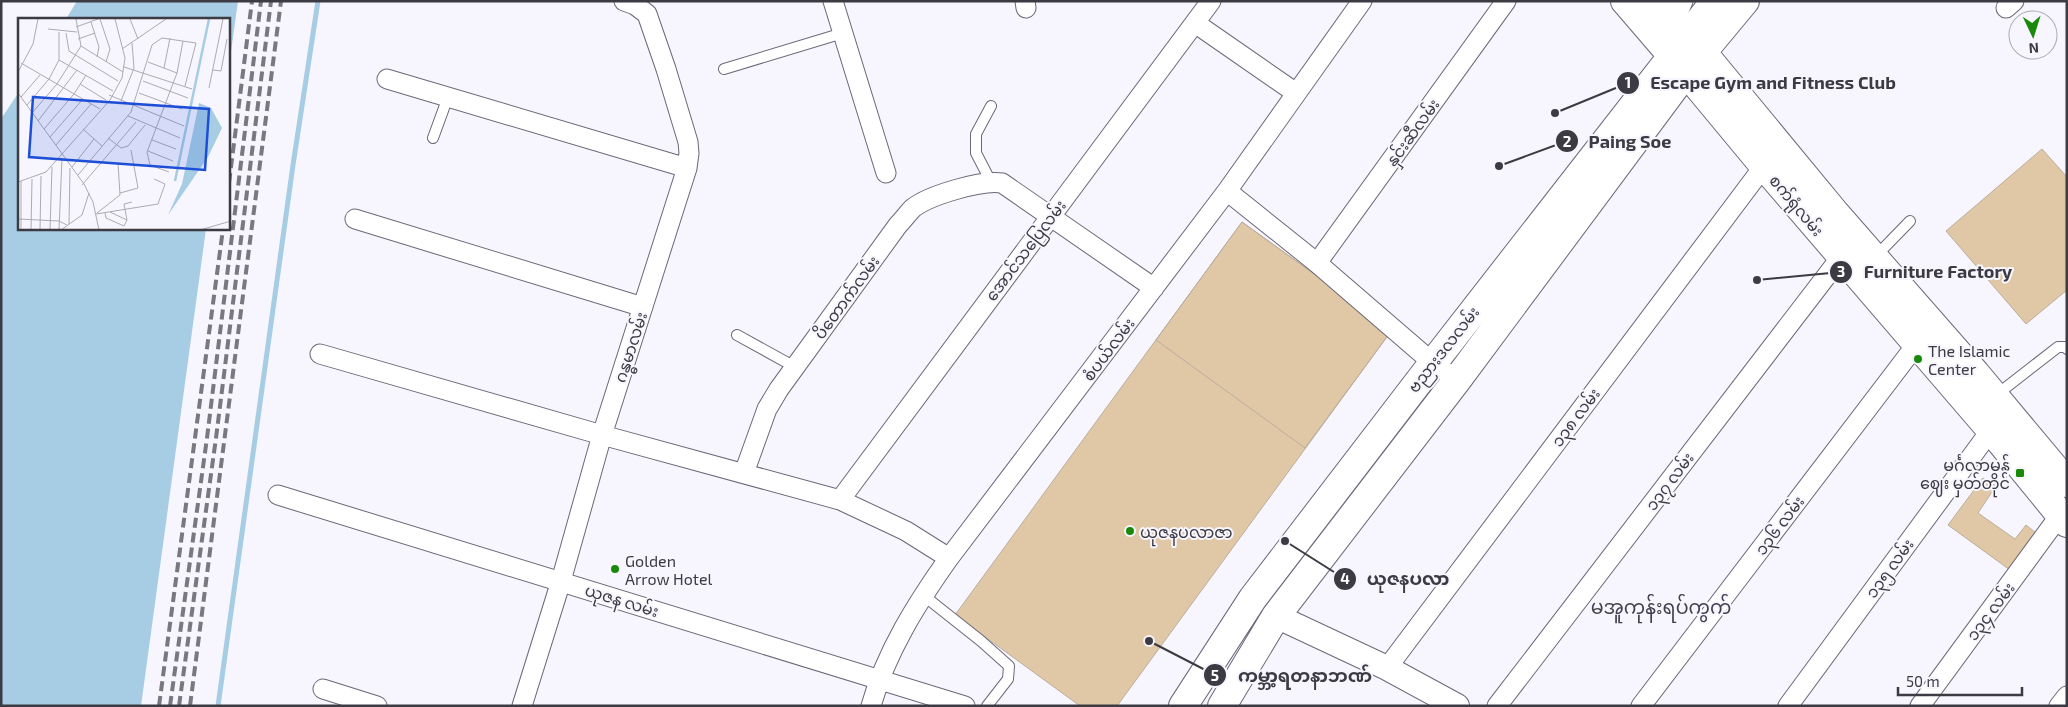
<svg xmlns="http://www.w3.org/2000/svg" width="2068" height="707" font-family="'Exo 2','Noto Sans Myanmar',sans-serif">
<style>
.water{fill:#a6cde4}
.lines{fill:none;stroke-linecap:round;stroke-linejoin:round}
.stream{stroke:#a6cde4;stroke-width:5}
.building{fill:#e0c7a6;stroke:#bbae9e}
.service-casing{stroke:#6b6879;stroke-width:12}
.minor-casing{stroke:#6b6879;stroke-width:21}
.tertiary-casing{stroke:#6b6879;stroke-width:26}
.secondary-casing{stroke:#6b6879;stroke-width:30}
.primary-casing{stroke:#6b6879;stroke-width:30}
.service{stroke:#fff;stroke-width:10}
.minor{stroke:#fff;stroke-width:19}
.tertiary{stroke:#fff;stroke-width:24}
.secondary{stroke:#fff;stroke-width:28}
.primary{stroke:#fff;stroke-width:28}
.rail{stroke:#79777f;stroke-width:4;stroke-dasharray:10 5;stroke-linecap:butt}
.poi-dot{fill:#188909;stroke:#f7f5fd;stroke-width:2}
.labels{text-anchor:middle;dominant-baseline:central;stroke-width:4;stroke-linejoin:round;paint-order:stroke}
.street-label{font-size:16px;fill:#3c3a42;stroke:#f7f5fd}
.poi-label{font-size:16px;fill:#3c3a42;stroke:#f7f5fd;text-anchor:start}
.quarter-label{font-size:19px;fill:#423f4f;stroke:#f7f5fd}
.inset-river{fill:none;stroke:#a6cde4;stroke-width:2.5}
.inset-road{fill:none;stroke:#acaab2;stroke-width:1}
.view{fill:#1d4ed8;fill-opacity:0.15;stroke:#1d4ed8;stroke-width:2.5}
.inset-edge{fill:none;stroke:#3c3a42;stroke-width:2.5}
.leader{fill:none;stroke:#3c3a42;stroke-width:2}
.callout-dot{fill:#3c3a42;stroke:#f7f5fd;stroke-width:2}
.mark-label{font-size:15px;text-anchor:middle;font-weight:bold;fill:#fff}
.callout-label{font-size:18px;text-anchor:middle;font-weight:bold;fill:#3c3a42;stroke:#f7f5fd;stroke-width:4;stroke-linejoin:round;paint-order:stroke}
</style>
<rect width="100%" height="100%" fill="#f7f5fd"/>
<path class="water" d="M77,1H238L229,66V19H66Z
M19,92V229H206L141,706H1V119Z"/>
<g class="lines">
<path class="stream" d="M218,706L293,165L318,1"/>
</g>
<path class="building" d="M2042,149L2067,177V290L2026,324L1946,231Z
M1242,222L1392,330L1117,706H1080L955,615Z
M1242,222L1392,330L1305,448L1156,340Z
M1983,478L1996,486L1978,513L2015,539L2026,525L2036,533L2010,570L1948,525Z"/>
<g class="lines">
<defs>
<path id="service" d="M724,69L843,33
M433,138L448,97
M991,182L976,153V134L991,106
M1875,257L1910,221
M737,335L795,367
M1995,396L2058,347H2065L2067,349
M923,595L981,641L1009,666L1008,679L987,706"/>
<path id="minor" d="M833,1L886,173
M1025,1L1026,8
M2006,8L2014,1
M1675,20L1683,1
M1195,23L1296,93
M387,79L687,168
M1227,191L1317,263L1433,363L1457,380
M355,219L643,307
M1317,263L1506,1
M320,354L602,435L840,500L906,531L949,558
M744,473L767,409L779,389L898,225C903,220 908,213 913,208C930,195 981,180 1002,183L1154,288
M278,495L965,706
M840,500L1211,1
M1387,668L1764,166
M323,689L377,706
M522,706L561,581L602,435L687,168L689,153L688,142L666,69L647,14L635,5L624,1
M871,706C886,652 917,603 949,558L1227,191L1362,1
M1497,706L1841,257
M1641,706L1916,345
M1788,706L1991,430
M1920,706L2060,515
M2059,706L2067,696"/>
<path id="tertiary" d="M1276,616L1387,668L1457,706"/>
<path id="secondary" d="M1625,1L1686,72
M1658,1L1703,53"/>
<path id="primary" d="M1703,53L1835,213L1976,374L2067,483
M1686,72L1764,166L1991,430L2067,523
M1183,706L1253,598L1433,363L1715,1
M1222,706L1276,616L1457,380L1686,72L1745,1"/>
</defs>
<use href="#service" class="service-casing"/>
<use href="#minor" class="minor-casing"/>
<use href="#tertiary" class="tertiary-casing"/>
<use href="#secondary" class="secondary-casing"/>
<use href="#primary" class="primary-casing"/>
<use href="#service" class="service"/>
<use href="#minor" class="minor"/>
<use href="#tertiary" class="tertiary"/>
<use href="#secondary" class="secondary"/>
<use href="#primary" class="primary"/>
<path class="rail" d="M229,183L252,1
M159,706L223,229
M170,706L207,438L261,1
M179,706L216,438L271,1
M190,706L281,1"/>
</g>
<g class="poi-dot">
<circle cx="1918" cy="359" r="5"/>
<rect x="2015" y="468" width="10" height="10" rx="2.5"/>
<circle cx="1130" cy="531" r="5"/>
<circle cx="615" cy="569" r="5"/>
</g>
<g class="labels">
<g class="street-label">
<text transform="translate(1412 132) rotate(-54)">နှင်းဆီလမ်း</text>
<text transform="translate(1797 205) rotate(50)">စက်ရုံလမ်း</text>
<text transform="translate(1025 250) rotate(-53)">အောင်သပြေလမ်း</text>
<text transform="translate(846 297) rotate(-54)">ပိတောက်လမ်း</text>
<text transform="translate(630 347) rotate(-72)">ဂန္ဓမာလမ်း</text>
<text transform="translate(1108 349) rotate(-53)">စံပယ်လမ်း</text>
<text transform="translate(1443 349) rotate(-52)">ဗညားဒလလမ်း</text>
<text transform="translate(1575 417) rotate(-53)">၁၃၈ လမ်း</text>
<text transform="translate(1669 481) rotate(-53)">၁၃၇ လမ်း</text>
<text transform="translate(1779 525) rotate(-53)">၁၃၆ လမ်း</text>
<text transform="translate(1889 568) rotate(-54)">၁၃၅ လမ်း</text>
<text transform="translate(622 600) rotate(17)">ယုဇန လမ်း</text>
<text transform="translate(1990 611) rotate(-53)">၁၃၄ လမ်း</text>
</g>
<g class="poi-label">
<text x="1928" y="350">The Islamic<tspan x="1928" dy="18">Center</tspan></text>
<text x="2010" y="464" text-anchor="end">မင်္ဂလာမွန်<tspan x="2010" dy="18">ဈေး မှတ်တိုင်</tspan></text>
<text x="1140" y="531">ယုဇနပလာဇာ</text>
<text x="625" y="560">Golden<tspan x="625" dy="18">Arrow Hotel</tspan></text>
</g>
<g class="quarter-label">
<text x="1661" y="606">မအူကုန်းရပ်ကွက်</text>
</g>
</g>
<g transform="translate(18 18)">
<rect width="212" height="212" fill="#f7f5fd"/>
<path d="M181,85L193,90L204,110L190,139L150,197L164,166Z" fill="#a6cde4"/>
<path class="inset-river" d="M157,163L191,1"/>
<path class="inset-road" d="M58,1L63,28L105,54M82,1L92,31L88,44M112,1L120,21M73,4L81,29L79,39M58,9L80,1M30,11L59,14M48,15L51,33L100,63M60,21L77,15M104,31L148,1M41,42L95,73M130,44L159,55M3,45L82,91M106,49L174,71M146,50L152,20M195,52L203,53L209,21M0,54L15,26L20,1M125,63L170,80M62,66L88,82M191,70L205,1M0,75L66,166L75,184L81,212M121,75L164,91M91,77L166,108M3,79L22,57M103,83L116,50L114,25M9,87L31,61L41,42V14M14,95L39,66L63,28M110,98L162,120M20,103L59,52M26,111L56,76L68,57M65,111L84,128M32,119L65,81M90,120L103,130L110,128L127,107M134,122L158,131M38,127L73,86M130,133L155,143M54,149L76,121M151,154L132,147L129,134L159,55L165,23M60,157L113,94L134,27L144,20L178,25L167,68M0,164L28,154L92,82L104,60L107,40L97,1M64,167L118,104M102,175L120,170L113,132M92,194L109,202M79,195L102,177L100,145M87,195L88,200L106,208L109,202L106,186L114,184M78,196L140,186L147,166L136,161M0,201L41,203L49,207M51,206L52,150M3,212V163M13,212L14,161M22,212L23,158M32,212L34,149M41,212L44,140M43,212L64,197L71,175M182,212L213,203"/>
<path class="view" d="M15,79L191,91L187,152L11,139Z"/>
<rect width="212" height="212" class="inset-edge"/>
</g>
<path class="leader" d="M1555 113L1628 83M1499 166L1567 141M1757 280L1841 272M1285 541L1345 579M1149 641L1215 675"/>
<g class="callout-dot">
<circle cx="1555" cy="113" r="5"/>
<circle cx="1499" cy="166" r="5"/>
<circle cx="1757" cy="280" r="5"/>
<circle cx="1285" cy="541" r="5"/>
<circle cx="1149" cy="641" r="5"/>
<circle cx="1628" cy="83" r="12"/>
<circle cx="1567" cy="141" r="12"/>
<circle cx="1841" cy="272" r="12"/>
<circle cx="1345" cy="579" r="12"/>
<circle cx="1215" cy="675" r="12"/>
</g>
<g class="mark-label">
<text x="1628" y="88">1</text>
<text x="1567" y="147">2</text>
<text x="1841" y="277">3</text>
<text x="1345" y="584">4</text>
<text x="1215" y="681">5</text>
</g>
<g class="callout-label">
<text x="1773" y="89">Escape Gym and Fitness Club</text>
<text x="1630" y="148">Paing Soe</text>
<text x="1938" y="278">Furniture Factory</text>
<text x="1408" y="585">ယုဇနပလာ</text>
<text x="1305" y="682">ကမ္ဘာ့ရတနာဘဏ်</text>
</g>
<rect width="2068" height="707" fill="none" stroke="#3c3a42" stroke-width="5"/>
<g transform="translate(2033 35) rotate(176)"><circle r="24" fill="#f7f5fd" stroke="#acaab2"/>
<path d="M0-4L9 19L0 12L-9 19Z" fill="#188909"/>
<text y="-8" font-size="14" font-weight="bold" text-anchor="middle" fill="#3c3a42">N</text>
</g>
<path d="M1898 687v8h124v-8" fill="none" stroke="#3c3a42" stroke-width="2.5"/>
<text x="1906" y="687" font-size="15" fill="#3c3a42" stroke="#f7f5fd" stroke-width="4" paint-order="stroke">50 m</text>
</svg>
